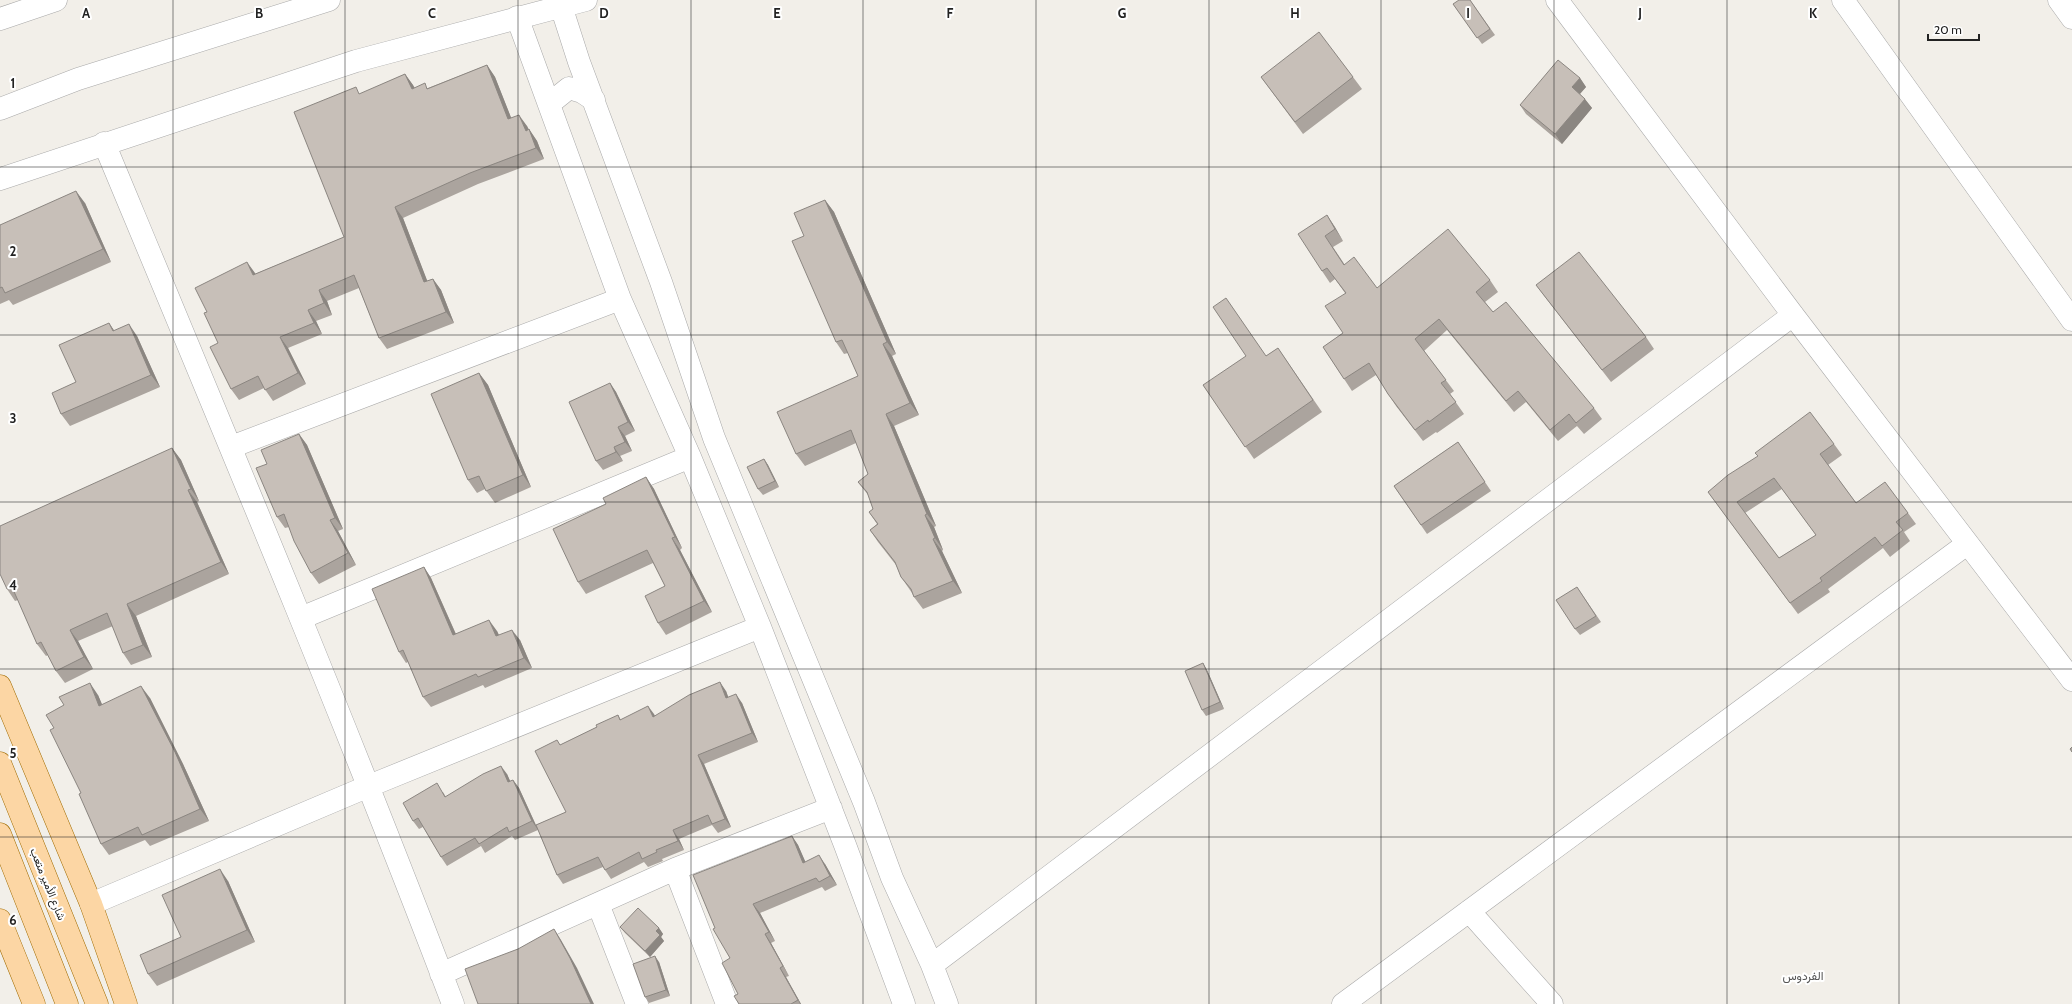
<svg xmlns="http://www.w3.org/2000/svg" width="2072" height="1004" font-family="Cabin,Vazirmatn,sans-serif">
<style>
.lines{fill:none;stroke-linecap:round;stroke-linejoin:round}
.minor-casing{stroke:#a9a9a9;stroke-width:23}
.major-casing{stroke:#a06b00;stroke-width:23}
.minor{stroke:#fff;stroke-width:22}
.major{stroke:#fcd6a4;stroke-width:22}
.wall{fill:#aba49e;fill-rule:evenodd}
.shaded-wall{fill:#8b8681}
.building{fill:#c7bfb8;stroke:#8b8681;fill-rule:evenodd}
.grid{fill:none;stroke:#222;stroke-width:1;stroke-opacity:0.55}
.labels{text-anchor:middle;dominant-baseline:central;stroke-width:4;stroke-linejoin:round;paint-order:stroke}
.street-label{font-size:11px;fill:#222;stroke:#fff}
.neighbourhood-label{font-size:12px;fill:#555;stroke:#fff}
.grid-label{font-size:13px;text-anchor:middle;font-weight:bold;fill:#222;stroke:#fff;stroke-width:4;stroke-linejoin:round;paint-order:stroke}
</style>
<rect width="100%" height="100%" fill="#f2efe9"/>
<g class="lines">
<defs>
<path id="minor" d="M1557,0L1793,315L2072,680
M1843,0L2072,320
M2059,0L2072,18
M561,6L579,62L661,282L714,438L864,802L892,878L932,965L947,1004
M517,17L620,299L690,457L760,627L845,845L904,1004
M0,19L56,0
M549,104L569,88L582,92L594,100
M0,109L78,79L329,0
M104,143C223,429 343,715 453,1004
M0,179L356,61L586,0
M231,447L620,299
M301,618L690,457
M675,869L727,1004
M91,904L369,786L760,627
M598,904L637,1004
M1469,911L1552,1004
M932,965L1793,315
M441,974L675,869L831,808
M1343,1004L1967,544"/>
<path id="major" d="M0,686L91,904L126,1004
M0,763L97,1004
M0,834L67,1004
M0,920L34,1004"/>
</defs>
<use href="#minor" class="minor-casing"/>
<use href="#major" class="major-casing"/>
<use href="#minor" class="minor"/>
<use href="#major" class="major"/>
</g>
<path class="wall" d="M1470,0L1495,35L1482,44L1453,4Z
M487,65L495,77L511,118L527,126L529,130V129L537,141L544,159L478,184L403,218L427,281L433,279L441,290L454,323L387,349L379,338L359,288L327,301L332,315L316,321L322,334L288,348L306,384L273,401L264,388L239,400L231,389L218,343L207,312L255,274L344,237L361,94L405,74L415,88H428Z
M1261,77H1353L1362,89L1303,134Z
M1580,78L1586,87L1580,94L1592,108L1562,144L1526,114L1520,105Z
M825,200L834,212L896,354L892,356L919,415L894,426L936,526L934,527L943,550L942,551L962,593L923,609L914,597L912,593L901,577L896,565L878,542L870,530L877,524L869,512L873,509L868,495L858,482L868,474L856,443L805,466L796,454L858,376L848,353L844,354L836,342L804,236Z
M85,203L111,262L13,305L9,300L0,304V225Z
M1327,215L1343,241L1333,247L1345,265L1377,288L1490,280L1498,292L1485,302L1493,312L1594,408L1602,419L1584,434L1577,426L1558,441L1526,402L1514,412L1447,330L1424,351L1454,391L1450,394L1464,414L1437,433L1436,432L1423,441L1396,406L1376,375L1352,391L1323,347L1343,333L1345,293L1335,279L1330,283L1322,271Z
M1536,285L1646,337L1654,349L1611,382L1545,297Z
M109,323L114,331L137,336L160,387L70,426L61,414L76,382Z
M1278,348L1322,412L1254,459L1203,385L1266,356Z
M479,373L488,385L531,487L495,503L485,489L477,493L468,480Z
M610,383L616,392L635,431L625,436L632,451L620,456L623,461L603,470L596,461Z
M299,434L307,445L343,529L338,531L356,565L319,584L311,573L289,527L285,528L277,517L267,464Z
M1458,442L1491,491L1427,534L1394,486Z
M1834,444L1842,455L1828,465L1856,503L1908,513L1916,524L1904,532L1910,541L1890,557L1883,548L1828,589L1830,592L1798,614L1708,492ZM1782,489L1816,535L1779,558L1745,513Z
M172,448L181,460L199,501L197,502L229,574L136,616L152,657L131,665L123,653L113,626L78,641L93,669L65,683L56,671L48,655L46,656L37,644L18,600L15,601L7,589Z
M764,459L768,465L779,487L763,495L758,489Z
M646,477L654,489L682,548L680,550L712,612L666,635L658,623L665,586L653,563L586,594L578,582L606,504Z
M424,567L431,578L456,634L497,631L499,635L520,640L532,668L485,688L483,685L431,707L423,697L408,662L406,663L399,652Z
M1577,587L1601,622L1580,635L1575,629Z
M1203,663L1207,670L1224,709L1206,716L1202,710Z
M726,691L728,697L742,703L758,742L704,764L731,827L718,833L712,825L679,839L684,850L662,859L663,861L648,867L644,862L611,879L603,867L563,884L557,875L538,830L515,840L512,836L485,853L481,846L447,866L441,857L423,827L419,829L413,821L443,792L446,797L507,774L510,781L513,780L519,788L536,825L566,812L557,740L560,745L597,727L618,715L621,720L655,716Z
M98,695L102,705L150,698L183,764L209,821L150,846L145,840L109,855L101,844L81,793L54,728Z
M792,836L798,845L805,862L825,864L837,885L825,891L822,887L760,913L775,941L771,943L789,976L786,977L801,1004H739L738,994L730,958L715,928Z
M228,881L255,942L157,986L148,974L181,937Z
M620,927L659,928L663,934L661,937L664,941L650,957L625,933Z
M659,962L670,996L649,1003L645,997Z"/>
<path class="shaded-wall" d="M487,65L495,77L516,130L508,119Z
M405,74L413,85L420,100L412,89Z
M1580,78L1586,87L1578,96L1572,87Z
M1585,99L1592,108L1562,144L1555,134Z
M519,115L527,126L534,142L526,131Z
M529,129L537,141L544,159L536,148Z
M76,191L85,203L111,262L103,249Z
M825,200L834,212L896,354L887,342Z
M395,207L403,218L432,293L424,282Z
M1327,215L1335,227L1343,241L1335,229Z
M247,262L255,273L261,286L253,275Z
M433,279L441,290L454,323L446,312Z
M319,290L327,301L332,315L324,303Z
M308,310L316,321L322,334L314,323Z
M109,323L118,336L113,331Z
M129,324L137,336L160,387L151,375Z
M280,337L288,348L306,384L298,373Z
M883,344L892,356L919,415L910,403Z
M479,373L488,385L531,487L523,475Z
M610,383L616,392L635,431L628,422Z
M886,414L894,426L936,526L927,514Z
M618,427L625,436L632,451L625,442Z
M299,434L307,445L343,529L335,518Z
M614,447L620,456L623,461L616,452Z
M172,448L181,460L199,501L191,489Z
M764,459L768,465L779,487L775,481Z
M646,477L654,489L682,548L675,537Z
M188,490L197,502L229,574L221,562Z
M925,515L934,527L943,550L935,538Z
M330,520L338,531L356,565L348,553Z
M672,538L680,550L712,612L704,601Z
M933,539L942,551L962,593L953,581Z
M424,567L431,578L461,646L453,635Z
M127,604L136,616L152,657L143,645Z
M489,620L497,631L504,647L496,636Z
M70,630L78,641L93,669L84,657Z
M512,630L520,640L532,668L524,658Z
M1203,663L1207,670L1224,709L1220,702Z
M720,682L726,691L732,707L726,698Z
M90,683L98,695L108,718L99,706Z
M141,686L150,698L183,764L209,821L200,809Z
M736,694L742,703L758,742L752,733Z
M648,706L654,714L660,725L653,717Z
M698,755L704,764L731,827L725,819Z
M501,766L507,774L514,790L508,782Z
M513,780L519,788L538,830L532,821Z
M673,830L679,839L684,850L678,841Z
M792,836L798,845L810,872L803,863Z
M819,855L825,864L837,885L830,876Z
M220,869L228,881L255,942L247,930Z
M753,904L760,913L775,941L769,932Z
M659,928L663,934L661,937L664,941L650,957L645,951L656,931Z
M554,929L561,940L577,968L594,1004H591Z
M765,934L771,943L789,976L783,966Z
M655,956L659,962L670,996L666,990Z
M780,968L786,977L801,1004H800L798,1000Z"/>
<path class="building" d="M1459,0H1470L1490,29L1477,38L1453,4Z
M1319,32L1353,77L1295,122L1261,77Z
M1558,60L1580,78L1572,87L1585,99L1555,134L1520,105Z
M487,65L508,119L519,115L526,131L529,129L536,148L470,173L395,207L424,282L433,279L446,312L379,338L354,275L319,290L324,303L308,310L314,323L280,337L298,373L265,390L258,376L231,389L210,347L218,343L204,313L207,312L195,288L247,262L253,275L344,237L294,112L356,87L359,94L405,74L412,89L425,83L427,89Z
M76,191L103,249L5,293L2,287L0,288V225Z
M825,200L887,342L883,344L910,403L886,414L927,514L925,515L935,538L933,539L953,581L914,597L911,589L901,577L895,562L870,530L878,524L869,512L873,509L867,492L858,482L868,474L851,430L796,454L777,412L858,376L842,340L836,342L792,241L804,236L794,213Z
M1327,215L1335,229L1325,236L1344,265L1354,257L1377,288L1448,229L1490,280L1476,292L1493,312L1506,302L1594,408L1576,423L1569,414L1550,430L1518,391L1506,401L1439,319L1415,339L1446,380L1441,383L1456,402L1429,422L1428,420L1415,430L1388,394L1369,363L1344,379L1323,347L1343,333L1325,306L1346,293L1327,268L1322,271L1298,234Z
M1579,252L1646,337L1602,370L1536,285Z
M1226,298L1266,356L1278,348L1313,400L1245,447L1203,385L1246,356L1213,307Z
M109,323L113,331L129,324L151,375L61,414L52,393L76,382L59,345Z
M479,373L523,475L486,491L479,476L468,480L431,394Z
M610,383L628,422L618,427L625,442L614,447L616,452L596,461L569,402Z
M1810,412L1834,444L1820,454L1856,503L1885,482L1908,513L1896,522L1903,530L1882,546L1875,537L1820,578L1822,581L1790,603L1708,492L1728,475L1758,456L1755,453ZM1774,478L1816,535L1779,558L1737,502Z
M299,434L335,518L330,520L348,553L311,573L294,541L284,514L277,517L256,468L267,464L261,450Z
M1458,442L1485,482L1421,525L1394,486Z
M172,448L191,489L188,490L221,562L127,604L143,645L123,653L107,613L70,630L84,657L56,671L41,642L37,644L12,587L7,589L0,574V526Z
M764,459L775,481L758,489L747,467Z
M646,477L675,537L672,538L704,601L658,623L645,596L665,586L647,550L578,582L553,529L606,504L603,498Z
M424,567L453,635L489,620L496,636L512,630L524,658L478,677L476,674L423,697L403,650L399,652L372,589Z
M1577,587L1596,616L1575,629L1556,600Z
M1203,663L1220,702L1202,710L1185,671Z
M720,682L726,698L736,694L752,733L698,755L725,819L712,824L708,815L673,830L678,841L656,850L657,852L642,859L639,852L605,870L598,857L557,875L536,825L566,812L535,751L557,740L560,745L597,727L596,725L618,715L620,720L648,706L653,717L689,695Z
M90,683L99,706L141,686L175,752L200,809L142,835L138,827L101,844L79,794L81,793L50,730L54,728L46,715L64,705L59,697Z
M2072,747V752L2070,749Z
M501,766L508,782L513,780L532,821L509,832L507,827L479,844L475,838L441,857L418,818L413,821L403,803L437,783L445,797L483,774Z
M792,836L803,863L819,855L830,876L819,882L816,878L753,904L769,932L765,934L783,966L780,968L798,1000L791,1004H739L734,996L738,994L722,963L730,958L713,929L715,928L693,875Z
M220,869L247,930L148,974L140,955L181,937L162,895Z
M638,908L659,928L656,931L660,935L645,951L620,927Z
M554,929L570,958L591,1004H478L465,969L518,949Z
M655,956L666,990L645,997L633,964Z"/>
<path class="grid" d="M173,0V1004M345,0V1004M518,0V1004M691,0V1004M863,0V1004M1036,0V1004M1209,0V1004M1381,0V1004M1554,0V1004M1727,0V1004M1899,0V1004M0,167H2072M0,335H2072M0,502H2072M0,669H2072M0,837H2072"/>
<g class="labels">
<g class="street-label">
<text transform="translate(48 884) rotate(68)">شارع الأمير متعب</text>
</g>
<g class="neighbourhood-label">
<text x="1803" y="975">الفردوس</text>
</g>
</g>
<g class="grid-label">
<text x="86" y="18">A</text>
<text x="259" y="18">B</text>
<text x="432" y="18">C</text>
<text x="604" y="18">D</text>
<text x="777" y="18">E</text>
<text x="950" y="18">F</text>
<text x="1122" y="18">G</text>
<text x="1295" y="18">H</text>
<text x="1468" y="18">I</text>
<text x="1640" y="18">J</text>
<text x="1813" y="18">K</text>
<text x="13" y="88">1</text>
<text x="13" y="256">2</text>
<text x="13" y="423">3</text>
<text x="13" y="590">4</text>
<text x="13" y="758">5</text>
<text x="13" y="925">6</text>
</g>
<path d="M1928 34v6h51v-6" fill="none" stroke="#222222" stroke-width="2"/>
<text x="1934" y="34" font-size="12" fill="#222222" stroke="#ffffff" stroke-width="3" paint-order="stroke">20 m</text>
</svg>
